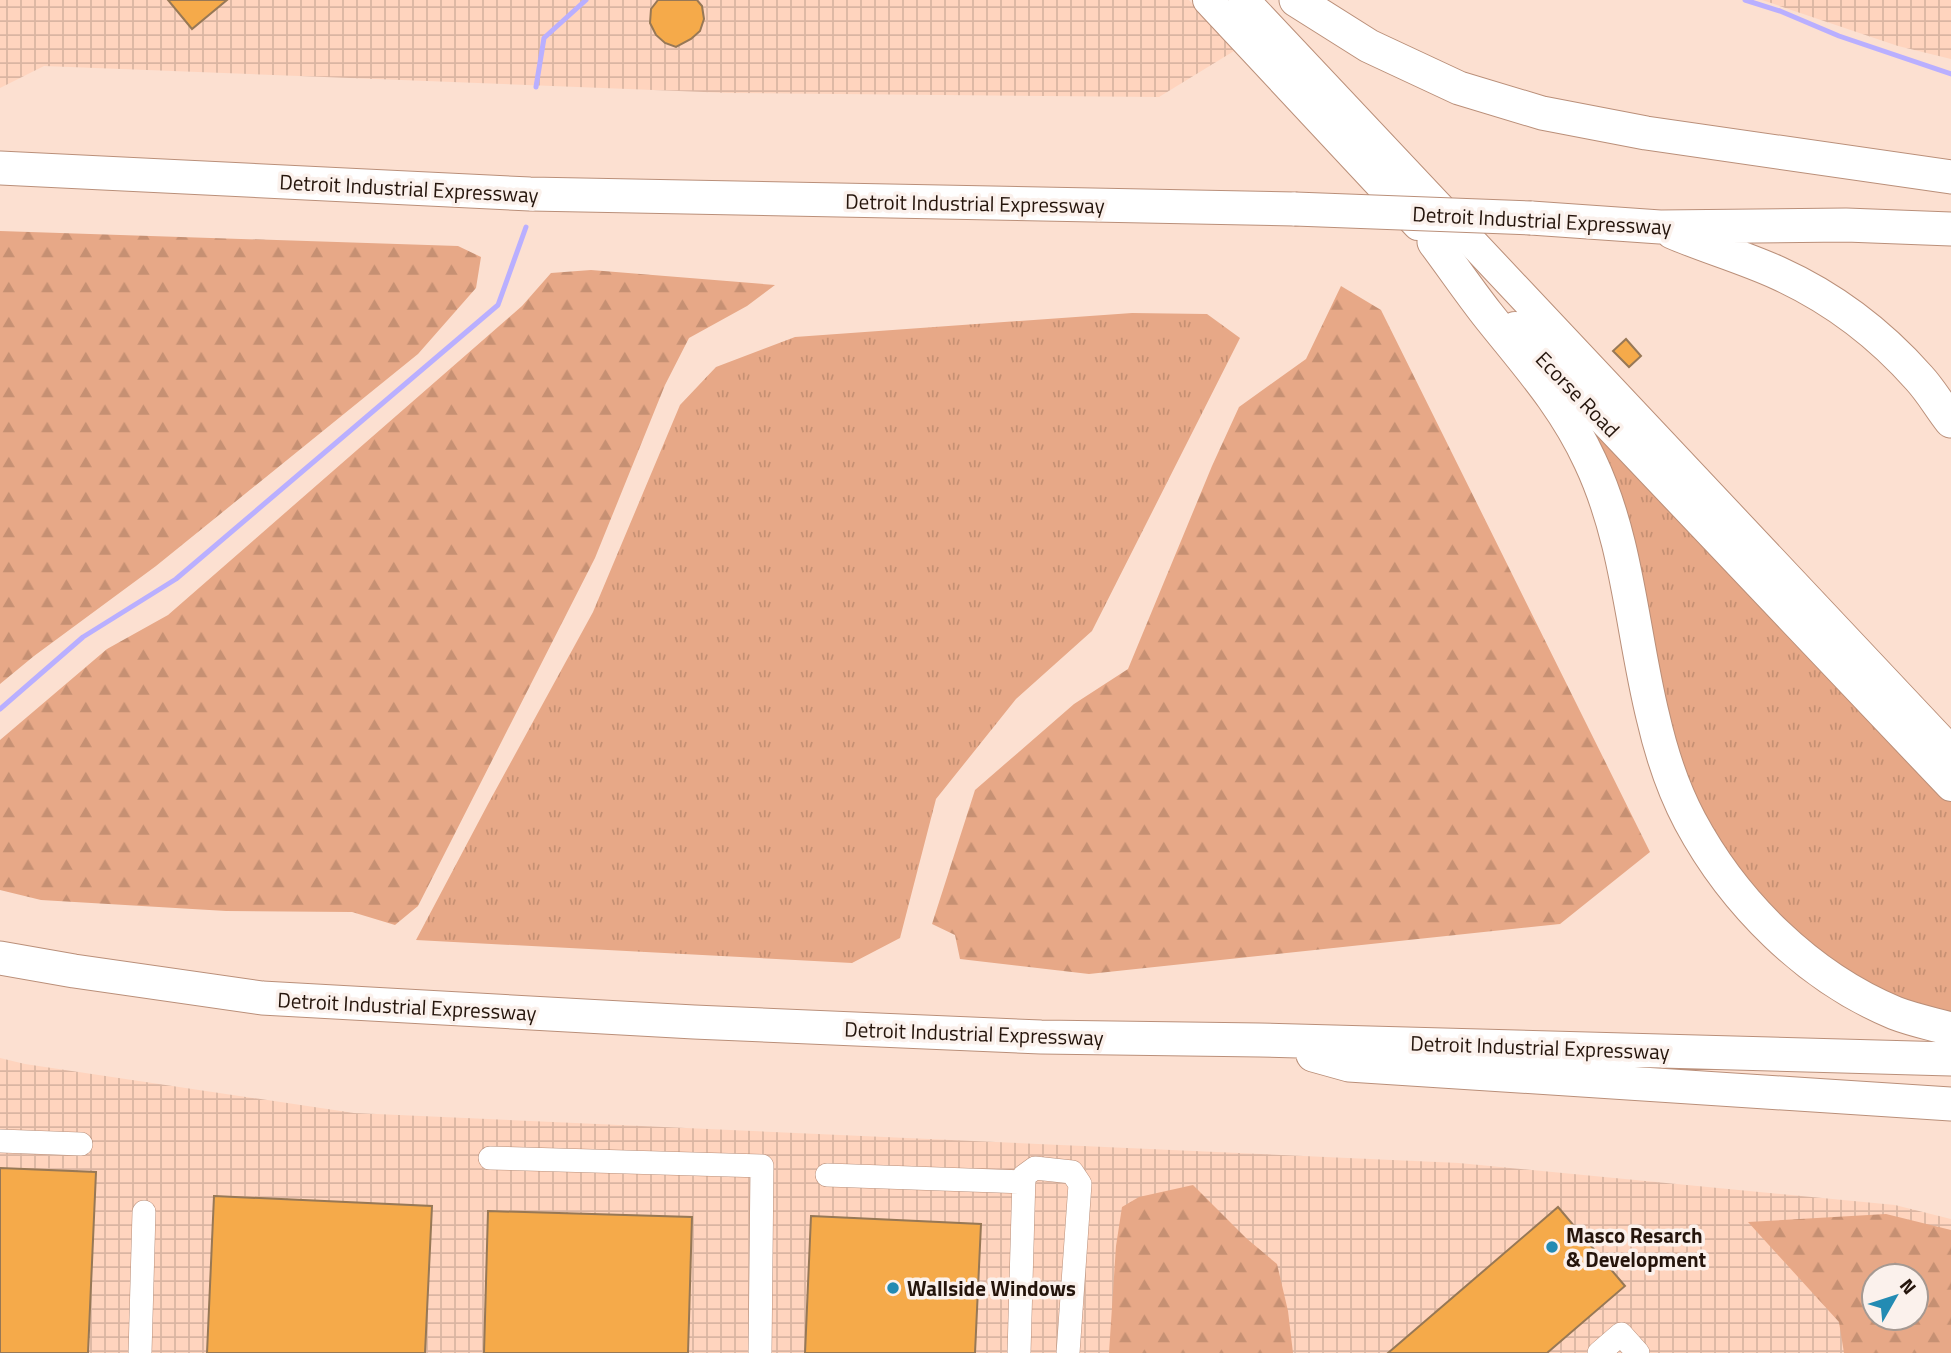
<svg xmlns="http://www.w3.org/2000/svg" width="1951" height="1353" font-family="'Titillium Web',sans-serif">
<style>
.industrial{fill:url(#industrial-grid);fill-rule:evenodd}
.grass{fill:url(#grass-tufts)}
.forest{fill:url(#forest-firs);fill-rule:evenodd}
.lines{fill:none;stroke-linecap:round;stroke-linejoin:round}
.stream{stroke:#b9afff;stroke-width:5}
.building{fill:#f5aa4a;stroke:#977856;stroke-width:2}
.minor-casing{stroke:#ba8f79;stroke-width:24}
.major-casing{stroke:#ba8f79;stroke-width:32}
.highway-casing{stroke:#ba8f79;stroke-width:35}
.minor{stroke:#fff;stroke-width:23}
.major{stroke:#fff;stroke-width:30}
.highway{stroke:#fff;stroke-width:33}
.highway-bridge-casing{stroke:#ba8f79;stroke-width:35;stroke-linecap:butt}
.highway-bridge{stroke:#fff;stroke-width:33}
.poi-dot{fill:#238bb3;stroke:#fbf1ec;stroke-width:2.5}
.labels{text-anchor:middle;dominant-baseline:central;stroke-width:7;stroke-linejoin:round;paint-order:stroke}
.street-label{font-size:21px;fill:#25150c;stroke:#fbf1ec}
.poi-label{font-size:21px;font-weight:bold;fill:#25150c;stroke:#fbf1ec;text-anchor:start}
</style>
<defs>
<pattern id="industrial-grid" width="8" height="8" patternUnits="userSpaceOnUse" patternTransform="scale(1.75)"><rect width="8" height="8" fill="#ffd4be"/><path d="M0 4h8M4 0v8" fill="none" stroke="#dab5a2"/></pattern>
<pattern id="grass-tufts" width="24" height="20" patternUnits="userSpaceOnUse" patternTransform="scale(1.75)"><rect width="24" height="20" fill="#e7a887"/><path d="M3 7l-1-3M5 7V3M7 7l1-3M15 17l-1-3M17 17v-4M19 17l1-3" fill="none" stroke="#c69073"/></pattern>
<pattern id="forest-firs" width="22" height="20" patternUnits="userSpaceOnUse" patternTransform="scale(1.75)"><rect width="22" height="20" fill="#e7a887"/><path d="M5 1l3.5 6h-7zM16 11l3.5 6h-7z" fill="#c69073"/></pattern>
</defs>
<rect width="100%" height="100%" fill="#fce0d1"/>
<path class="industrial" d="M0,0H1189L1234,51L1159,97L729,93L44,66L0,88Z
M1762,0H1951V59L1898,46Z
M0,1058L25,1064L354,1113L1459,1163L1895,1205L1951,1219V1353H0ZM1874,1276H1916V1318H1874Z"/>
<path class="grass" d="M1132,313L1207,314L1240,338L1092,631L1016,699L936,799L900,938L852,963L416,940L488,804L593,612L680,405L716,367L795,337Z
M1599,434L1951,802V1017L1879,989L1832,962L1793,932L1724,852L1685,777L1594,439Z"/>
<path class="forest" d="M0,231L458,246L481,257L476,288L418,354L156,566L34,656L0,684Z
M591,270L775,285L747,306L689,338L665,385L595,558L418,906L395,925L352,912L226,911L41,900L0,890V740L107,649L168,615L522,306L551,273Z
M1341,286L1381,310L1650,852L1560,924L1089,974L960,959L955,935L932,924L975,790L1074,704L1128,669L1212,466L1239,407L1306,359Z
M1193,1185L1246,1238L1277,1264L1288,1311L1293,1353H1109L1116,1246L1122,1207L1139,1197Z
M1886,1214L1951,1230V1353H1844L1839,1322L1748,1222ZM1874,1276H1916V1318H1874Z"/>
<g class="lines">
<path class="stream" d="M1745,0L1780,11L1839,36L1951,74
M536,87L544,38L586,0
M0,709L83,637L176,579L498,305L526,227"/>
</g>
<path class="building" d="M168,0H227L192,29Z
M658,0H697L702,6L704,19L700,31L691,39L676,47L665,43L656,35L650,23L651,9Z
M1626,339L1641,356L1629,367L1613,351Z
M0,1168L96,1172L88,1353H0Z
M214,1196L432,1206L425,1353H207Z
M1558,1207L1625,1286L1547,1353H1388Z
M488,1211L692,1217L688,1353H484Z
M811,1216L981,1224L975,1353H805Z"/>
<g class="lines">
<defs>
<path id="minor" d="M0,1141L81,1144
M490,1158L762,1166L760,1353
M827,1175L1024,1182
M140,1353L144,1212
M1019,1353L1024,1176L1035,1168L1072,1172L1080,1184L1068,1353
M1599,1353L1621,1334L1638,1353"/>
<path id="major" d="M1208,0L1418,225
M1244,0L1951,751
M1515,327L1951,786"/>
<path id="highway" d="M1296,0L1369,46L1459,88L1542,113L1646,133L1951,177
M0,168L530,194L1295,209
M1531,218L1660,227L1846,225L1951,229
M1672,232C1707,247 1743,257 1778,273C1831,297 1880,334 1919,378C1931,391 1940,407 1951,421
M1434,242C1452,266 1469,291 1487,314C1525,362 1564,404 1590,461C1628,541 1632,632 1653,717C1661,752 1673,789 1690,821C1734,903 1808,977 1895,1013C1913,1020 1933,1024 1951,1029
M0,958L74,971L262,998L694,1022L1041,1037L1260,1040L1951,1059
M1313,1055L1349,1065L1951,1104"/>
</defs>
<use href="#minor" class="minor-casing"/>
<use href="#major" class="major-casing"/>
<use href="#highway" class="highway-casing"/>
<use href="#minor" class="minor"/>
<use href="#major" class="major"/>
<use href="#highway" class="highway"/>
<defs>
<path id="highway-bridge" d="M1295,209L1531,218"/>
</defs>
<use href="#highway-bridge" class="highway-bridge-casing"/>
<use href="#highway-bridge" class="highway-bridge"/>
</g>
<g class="poi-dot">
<circle cx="1552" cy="1247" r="7"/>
<circle cx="893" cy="1288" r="7"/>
</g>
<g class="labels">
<g class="street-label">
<text transform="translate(409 188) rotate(3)">Detroit Industrial Expressway</text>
<text transform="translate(975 203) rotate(1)">Detroit Industrial Expressway</text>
<text transform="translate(1542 220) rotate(3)">Detroit Industrial Expressway</text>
<text transform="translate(1578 394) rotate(46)">Ecorse Road</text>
<text transform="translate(407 1006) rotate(3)">Detroit Industrial Expressway</text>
<text transform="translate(974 1033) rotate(2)">Detroit Industrial Expressway</text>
<text transform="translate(1540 1047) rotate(2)">Detroit Industrial Expressway</text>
</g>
<g class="poi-label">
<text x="1566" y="1235">Masco Resarch<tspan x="1566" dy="24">&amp; Development</tspan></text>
<text x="907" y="1288">Wallside Windows</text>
</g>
</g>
<g transform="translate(1895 1297) rotate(51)"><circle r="33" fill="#fbf1ec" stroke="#a59992" stroke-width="2"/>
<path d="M0-5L12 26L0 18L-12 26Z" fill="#238bb3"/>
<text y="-10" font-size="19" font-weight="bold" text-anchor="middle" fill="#25150c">N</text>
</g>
</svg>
